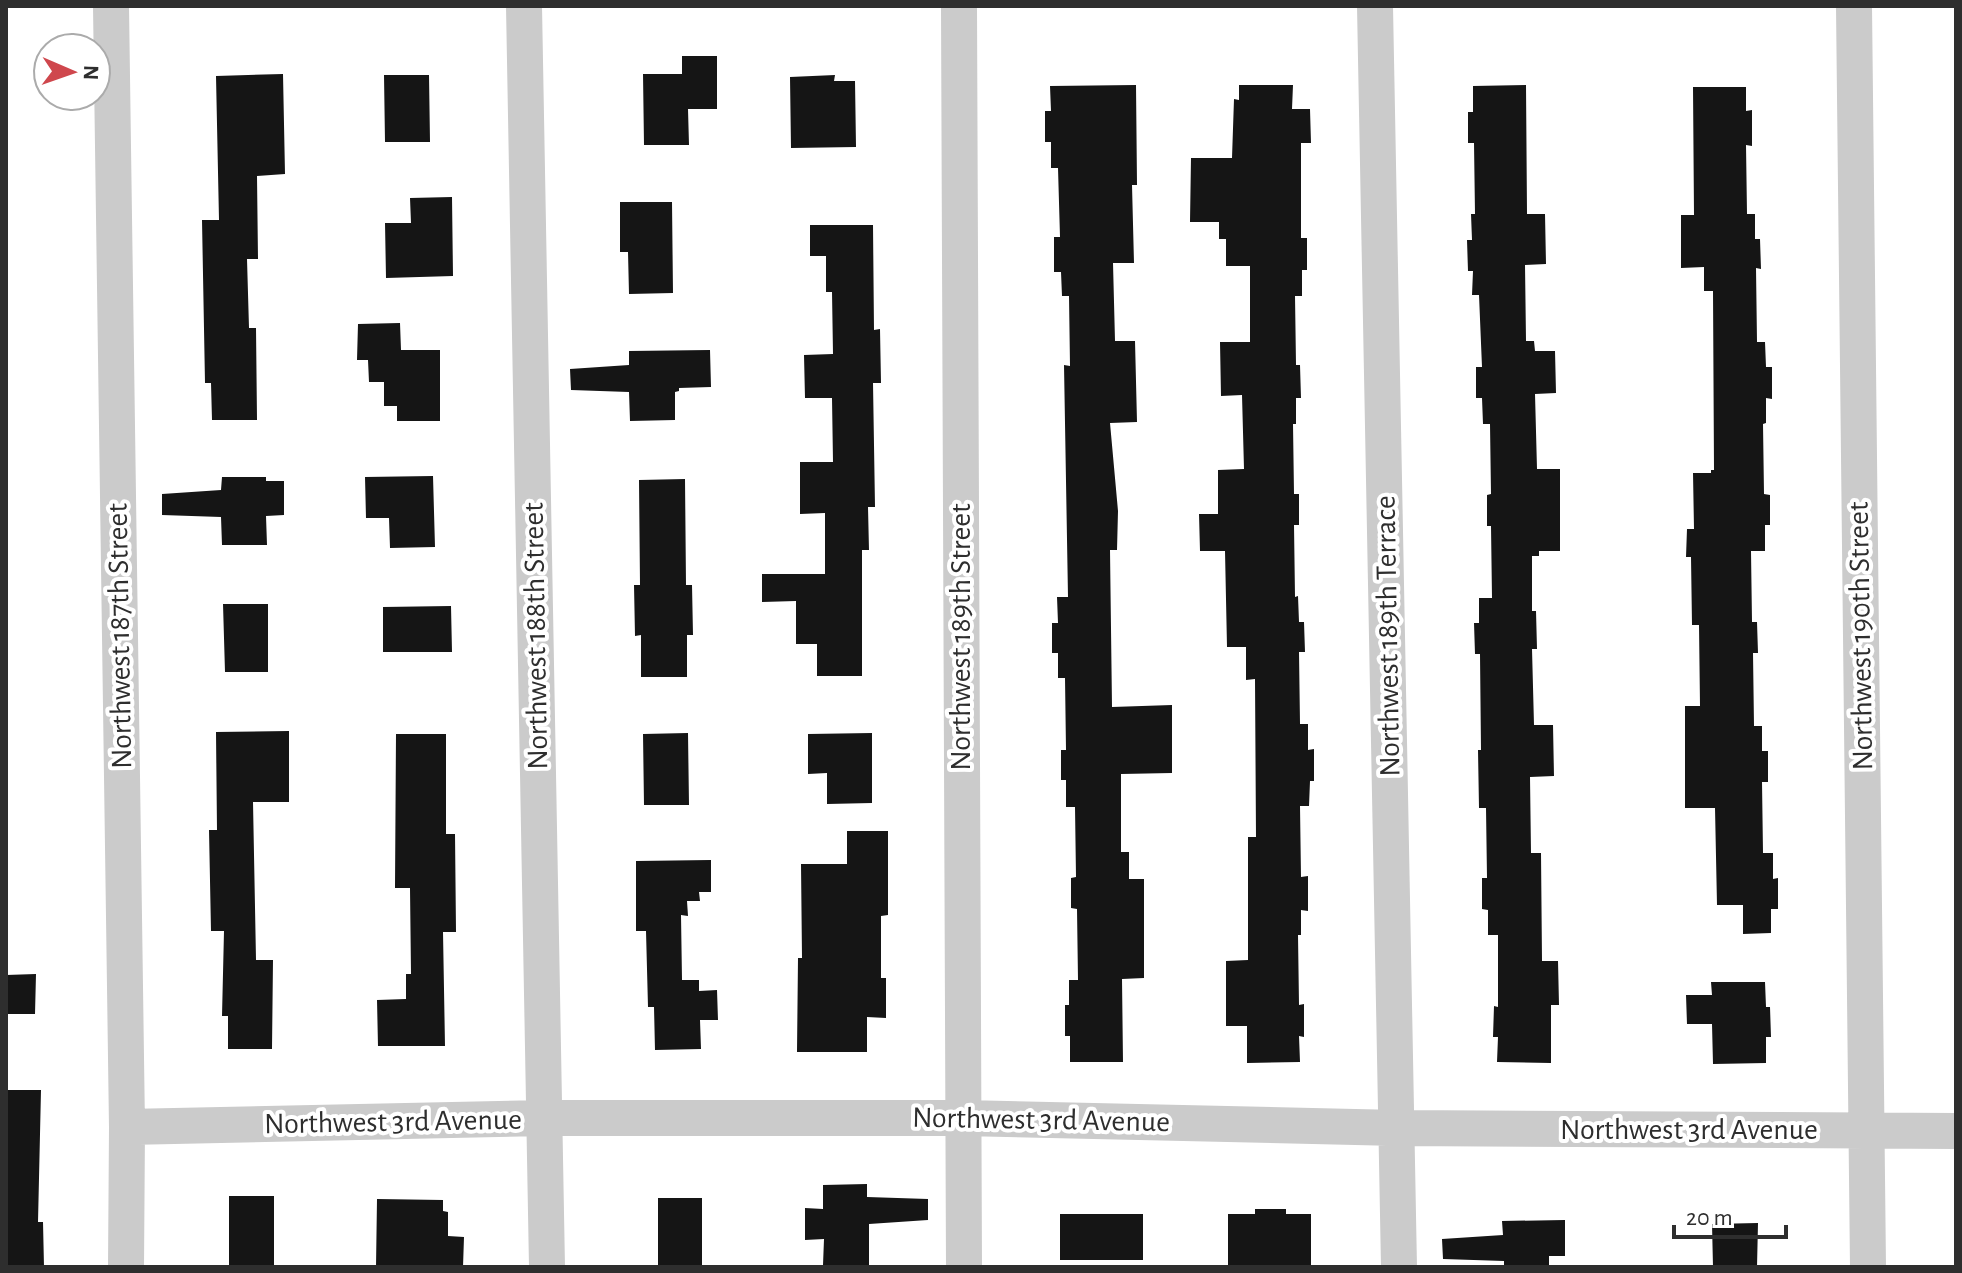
<svg xmlns="http://www.w3.org/2000/svg" width="1962" height="1273" font-family="'Alegreya Sans',sans-serif">
<style>
.building{fill:#151515}
.lines{fill:none;stroke-linecap:round;stroke-linejoin:round}
.minor{stroke:#cbcbcb;stroke-width:36}
.labels{text-anchor:middle;dominant-baseline:central;stroke-width:8;stroke-linejoin:round;paint-order:stroke}
.street-label{font-size:30px;fill:#2e2e2e;stroke:#fff}
</style>
<rect width="100%" height="100%" fill="#fff"/>
<path class="building" d="M682,56H717V109H688L689,145H644L643,74H682Z
M283,74L285,174L257,176L258,259H247L249,328H256L257,420H212L211,383H205L202,220H219L216,76Z
M384,75H429L430,142H385Z
M835,75L834,81H855L856,147L791,148L790,77Z
M1136,85L1137,185H1132L1134,263H1113L1115,341H1135L1137,422L1110,423L1118,511L1117,550H1110L1112,707L1172,705V773L1121,774V852H1129V879H1144V978L1122,979L1123,1062H1070V1036H1065V1005H1069V980H1078L1077,909L1071,908V878L1076,877L1075,807H1066V780H1061V750H1066L1065,678H1058V653H1052V623H1058L1057,597H1068L1064,365L1070,366L1069,296H1062L1061,272H1054V237H1060L1058,168H1051V142H1045V111H1051L1050,86Z
M1239,85H1293L1292,109H1310L1311,143H1301V238H1307V270H1302V296H1295L1296,365H1300L1301,398H1296V424H1293L1294,494H1299V525H1294L1295,597L1298,596L1299,622H1304L1305,652H1299L1300,724H1308V750L1314,749V781H1310L1309,806H1300L1301,877L1308,876V911L1301,910V935H1298L1299,1005L1304,1004V1037L1299,1036L1300,1062L1247,1063V1026H1226V961L1248,960V837H1256L1255,679L1246,680V647H1227L1225,551H1200L1199,514H1218V470L1244,469L1242,395L1221,396L1220,342H1250V266H1226V239H1219V222H1190L1191,158H1232L1234,99L1239,100Z
M1526,85L1527,214H1545L1546,264L1525,265L1526,341H1534L1535,351H1555L1556,393L1535,394L1537,469H1560V551H1539V556H1532V611H1536L1537,649H1532L1534,725H1553L1554,776L1530,777L1531,853H1541L1542,961H1558L1559,1005H1551V1063L1497,1062L1498,1037H1493L1494,1006L1498,1007V935H1488V910L1482,909V878H1487L1486,808H1479L1478,750H1481L1480,654H1475L1474,623H1479V598H1492L1491,526H1487V495L1491,494L1490,424H1483L1482,398H1476V367H1482L1479,295H1472L1473,271H1468L1467,240H1472L1471,214H1475L1474,143H1468V112H1473V86Z
M1693,87H1746V111L1752,110V146L1746,145L1747,214H1755V239H1760L1761,269L1756,268L1757,342H1765L1766,367H1772V399L1766,398V423L1763,424L1764,494L1770,495V525H1765V551H1751L1752,622H1757L1758,653H1753L1754,726H1762V751H1768V782H1762L1763,853H1773V879L1778,878V909H1771V933L1743,934V905H1717L1715,808H1685V706H1700L1699,625H1692L1691,557H1686L1687,529H1694L1693,473H1711V470H1714L1713,291H1704V267L1681,268V215H1694Z
M452,197L453,276L386,278L385,223H411L410,198Z
M620,202H672L673,293L629,294L628,252H620Z
M810,225H873L874,330L880,329L881,383H873L875,507H868L869,550H862V676H817V644H796V601L762,602V574H825V513L800,514V462H833L832,398H805L804,355L833,354L832,292H826V256H810Z
M400,323L401,350H440V421H397V406H384V382H369L368,360H357L358,324Z
M710,350L711,387L679,388V391L675,392V420L630,421L629,392L571,390L570,369L629,365V351Z
M433,476L435,547L390,548L389,518H366L365,477Z
M222,477H266V481H284V515L266,516L267,545H222L221,517L162,515V494L221,490Z
M685,479L686,585H692L693,635H687V677H641V635L635,636L634,585H640L639,480Z
M223,604H268V672H225Z
M451,606L452,652H383V607Z
M289,731V802H253L256,960H273L272,1049H228V1016H222L224,931H211L209,830H217L216,732Z
M688,733L689,805H644L643,734Z
M872,733V803L827,804V773L808,774V734Z
M396,734H446V834H455L456,932H443L445,1046H378L377,1000L406,999V974H411L410,888H395Z
M847,831H888V915L881,916V978H886V1018L867,1017V1052H797L798,958H802L801,864H847Z
M711,860V892H699L700,901H687L688,916L681,915L682,980H699V991L717,990L718,1020H700L701,1049L655,1050L654,1007H648L646,931H636V861Z
M36,974L35,1014H6V975Z
M1711,982H1765L1766,1007H1770L1771,1037H1766V1063L1713,1064L1712,1024H1687L1686,995H1712Z
M6,1090H41L38,1222H43L44,1267H6Z
M867,1184V1197L928,1199V1220L869,1224V1265H823L824,1239L805,1240V1208L823,1209V1185Z
M229,1196H274V1267H229Z
M658,1198H702V1267H658Z
M377,1199L443,1200V1211L448,1212V1236L464,1237L463,1267H376Z
M1255,1209H1286V1214H1311V1266H1228V1214H1255Z
M1060,1214H1143V1260H1060Z
M1565,1220V1256H1549V1267H1504V1261L1443,1259L1442,1239L1503,1235L1502,1221Z
M1758,1223L1757,1267H1713L1712,1224Z"/>
<g class="lines">
<path class="minor" d="M111,6L127,1127L126,1267
M524,6L547,1267
M959,6L964,1267
M1375,6L1399,1267
M1854,6L1868,1267
M127,1127L545,1118H963L1398,1128L1956,1131"/>
</g>
<g class="labels">
<g class="street-label">
<text transform="translate(120 636) rotate(-91)">Northwest 187th Street</text>
<text transform="translate(536 636) rotate(-91)">Northwest 188th Street</text>
<text transform="translate(1388 636) rotate(-91)">Northwest 189th Terrace</text>
<text transform="translate(1861 636) rotate(-91)">Northwest 190th Street</text>
<text transform="translate(961 637) rotate(-90)">Northwest 189th Street</text>
<text transform="translate(1041 1120) rotate(1)">Northwest 3rd Avenue</text>
<text transform="translate(393 1122) rotate(-1)">Northwest 3rd Avenue</text>
<text x="1689" y="1130">Northwest 3rd Avenue</text>
</g>
</g>
<rect width="1962" height="1273" fill="none" stroke="#2e2e2e" stroke-width="16"/>
<g transform="translate(72 72) rotate(92)"><circle r="38" fill="#ffffff" stroke="#ababab" stroke-width="2"/>
<path d="M0-6L14 30L0 20L-14 30Z" fill="#cf474d"/>
<text y="-12" font-size="22" font-weight="bold" text-anchor="middle" fill="#2e2e2e">N</text>
</g>
<path d="M1674 1225v12h112v-12" fill="none" stroke="#2e2e2e" stroke-width="4"/>
<text x="1686" y="1225" font-size="24" fill="#2e2e2e" stroke="#ffffff" stroke-width="6" paint-order="stroke">20 m</text>
</svg>
